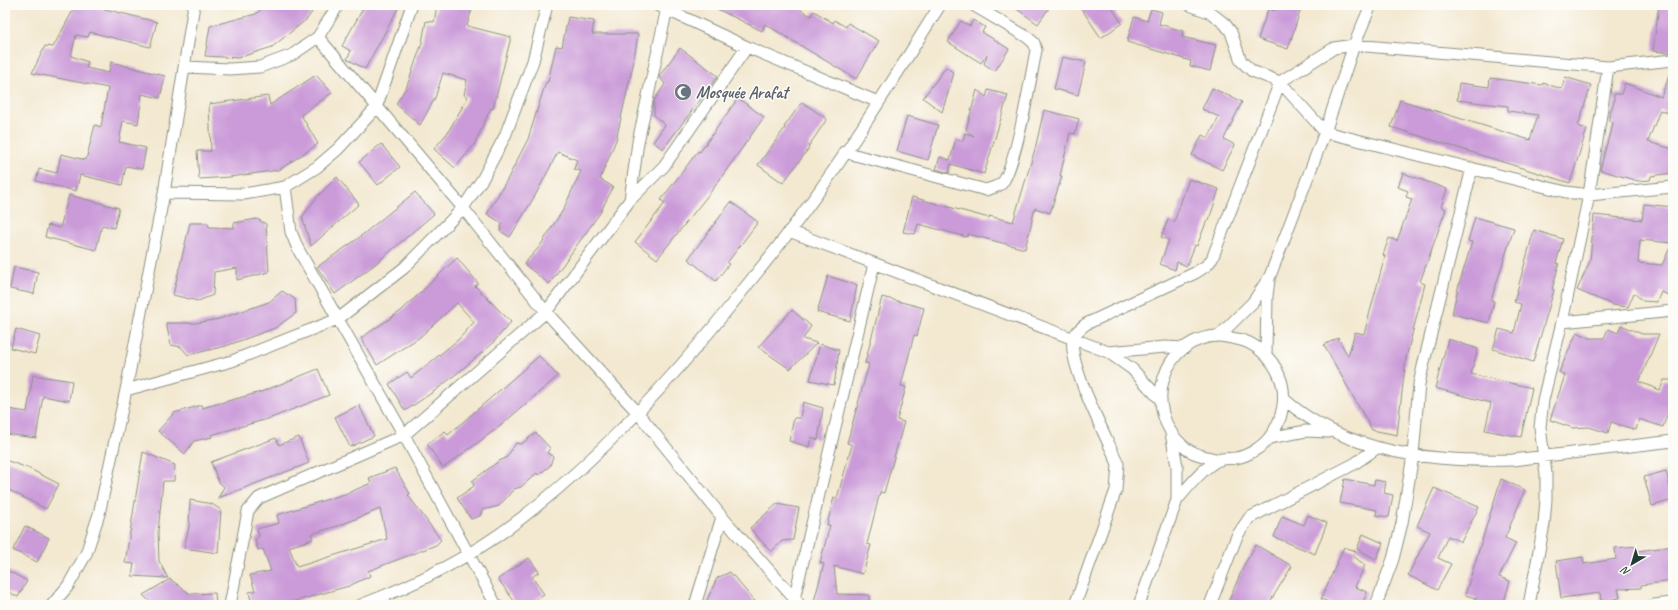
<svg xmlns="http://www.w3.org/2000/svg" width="1678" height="610" font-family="Caveat,sans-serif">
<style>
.building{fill:#cb9bd9;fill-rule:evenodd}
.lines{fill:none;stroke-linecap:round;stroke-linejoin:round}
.street-casing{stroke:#899282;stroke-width:13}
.street{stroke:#fff;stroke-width:11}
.labels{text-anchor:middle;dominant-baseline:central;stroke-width:3;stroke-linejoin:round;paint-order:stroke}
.worship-label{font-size:17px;font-weight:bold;fill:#5b616d;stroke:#fdfcf7;text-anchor:start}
</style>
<rect width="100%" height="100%" fill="#fdfcf7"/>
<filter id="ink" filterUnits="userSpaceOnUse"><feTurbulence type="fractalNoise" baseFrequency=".025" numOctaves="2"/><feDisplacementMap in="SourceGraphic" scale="8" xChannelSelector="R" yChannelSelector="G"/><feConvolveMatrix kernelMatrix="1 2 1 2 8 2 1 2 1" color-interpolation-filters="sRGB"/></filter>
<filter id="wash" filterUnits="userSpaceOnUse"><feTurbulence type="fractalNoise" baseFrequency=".012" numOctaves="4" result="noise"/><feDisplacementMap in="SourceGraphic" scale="16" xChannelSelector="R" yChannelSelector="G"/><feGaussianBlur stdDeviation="0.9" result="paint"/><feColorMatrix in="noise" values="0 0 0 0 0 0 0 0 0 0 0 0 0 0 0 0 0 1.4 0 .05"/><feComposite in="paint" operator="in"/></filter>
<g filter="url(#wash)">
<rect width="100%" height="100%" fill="#f3e8d0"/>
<g id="blocks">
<path class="building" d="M76,5H97V7L157,22L150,47L90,32L88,37L76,35L71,56L88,62L86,68L109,73L111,62L165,76L160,98L142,94L138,124L123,121L119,142L146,148L142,169L126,166L122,185L80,175L76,191L36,181L39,169L57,173L61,154L86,160L95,125L101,127L108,88L32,73L45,46L53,47Z
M266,5H317L307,19L272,47L238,58L205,56L210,26L256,14Z
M365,5H400L365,69L347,59L351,51L342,46Z
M437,5H473L467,26L511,37L493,109L491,108L474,145L455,168L434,149L448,132L468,97L464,95L467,80L443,73L435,98L420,125L396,104L407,86L422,43L426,21L434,22Z
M709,5H793L811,16L814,11L833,23L834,20L846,27L848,23L879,41L856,79L765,24L762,31Z
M1011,5H1051L1038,24Z
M1079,5H1110L1122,23L1101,38Z
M1276,5H1302L1288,49L1258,39L1268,9L1274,11Z
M1659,5H1673V53L1653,51Z
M1151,9L1162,12L1159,24L1183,31L1182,37L1216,45L1210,71L1190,66L1191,61L1127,42L1134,17L1147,21Z
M568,17L594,21L592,34H638L633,65L616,140L600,179L613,187L600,213L549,284L524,264L540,246L563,210L581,171L574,169L577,160L558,152L536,194L510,237L500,231L502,223L487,214L508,178L528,139L546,82H548L556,46L562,47Z
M973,20L985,27L982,32L1009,49L995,71L984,64L987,55L981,63L948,42L961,21L970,26Z
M680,48L718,76L663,149L653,142L665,125L654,115V101L665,84L659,76Z
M1062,57L1086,62L1078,95L1054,89Z
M946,67L954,73L942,112L923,98Z
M1672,69H1673V115L1660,110L1648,142L1673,149V173L1651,176L1650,180L1638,181L1600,170L1609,136L1610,137L1613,122L1609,121V116L1614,102V94H1621L1625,83L1661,97Z
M316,75L332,93L301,115L318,144L279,170L230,177L199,179L197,151H211L209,104L268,96L270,105Z
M1565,77L1591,85L1578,126L1587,129L1570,183L1391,127L1400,100L1530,140L1538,115L1508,111V106L1457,100L1459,83L1489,87L1490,78L1542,85L1543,83L1562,89Z
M1212,88L1242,102L1224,139L1235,145L1222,170L1192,155L1202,135L1208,138L1219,117L1202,109Z
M977,90L986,97L988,90L1008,95L984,174L951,164L949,173L936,169L940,157L950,160L956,139L963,141L965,133L974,136L966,130Z
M738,98L764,117L713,189L657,259L635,242L665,203L661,200L698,151L700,152Z
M802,102L827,119L808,147L809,148L783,183L758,165L785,128L784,127Z
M1044,110L1079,119L1075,134L1070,133L1060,176H1062L1050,213L1035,208L1025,249L968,234L967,237L918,224L915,234L903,232L912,197L989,218V216L1013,222L1035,149Z
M907,116L938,125L928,160L897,151Z
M381,144L400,167L378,185L359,162Z
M1403,173L1447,189L1441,207L1446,209L1420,282L1425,284L1406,358L1397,435L1372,430L1324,345L1338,338L1348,356L1355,332L1364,334L1385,256L1383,255L1389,238L1397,241L1412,199L1406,197L1408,191L1398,187Z
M337,177L359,204L311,246L302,217L317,197Z
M1189,179L1219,189L1209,220H1207L1197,246L1195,245L1187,266L1177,262L1175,270L1160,264L1169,240L1161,237L1168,220L1174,222Z
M415,192L434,214L374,265L335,294L317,267L356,240Z
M69,195L119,208L114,228L102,225L96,250L45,237L48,225L60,228Z
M731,202L758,222L727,263L729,264L716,281L688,259Z
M1644,204L1673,207V297L1661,292L1657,302L1643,301L1634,293L1628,307L1613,305L1577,290L1590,261L1594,215L1642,220ZM1640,240L1672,243L1662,265L1638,263Z
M1475,217L1514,228L1491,300L1494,301L1489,323L1452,314L1458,288L1472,242L1468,241Z
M257,219L266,224L269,272L237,280V268L214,272L213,295L198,301L173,295L190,223H208L209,227L234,228V223Z
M1534,230L1563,239L1556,263L1559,264L1552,289L1554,290L1533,362L1493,349L1499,329L1514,333L1521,304L1514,302Z
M457,258L478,283L475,286L511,322L491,345L460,371L436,390L405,411L389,384L407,372L411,378L459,339L474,322L457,303L420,337L377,365L361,338L401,311Z
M14,267L38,272L34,294L10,289Z
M828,276L857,285L850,321L817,312Z
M282,291L295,299L296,313L275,328L226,346L188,355L181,347L171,345L166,323H196L219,319L269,302Z
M882,297L924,308L917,336L914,335L901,386L906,387L897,420L904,422L884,493L880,492L867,544L871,545L863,574L834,566L837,594L869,595V605H813L824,564L820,563L830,525H827L834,497L837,498L852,445L847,443L869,364L865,363Z
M792,310L811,326L803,339L817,343L790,369L758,347Z
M1621,325L1642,334H1659L1639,382L1660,390L1664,380H1673V417L1667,415L1663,427L1639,419L1636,430L1611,422L1608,433L1589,427L1573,428L1550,420L1565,375L1559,372L1577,332L1590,338H1604L1608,329L1618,333Z
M16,329L40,336L35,354L11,348Z
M1448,339L1478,349L1471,374L1532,388L1521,437L1485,430L1491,403L1435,388Z
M820,344L839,350L834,385L810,380Z
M539,356L558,376L499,427L443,468L427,444L445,431L448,435Z
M318,369L329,395L271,418L211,435L212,437L194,441L185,454L158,431L174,413L202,405V408L261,392Z
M33,375L72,381L69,401L43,396L36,438L5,434L8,409L27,412Z
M803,402L823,408L818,440L811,437L809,447L789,441L794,418H800Z
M359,405L374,436L350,447L335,417Z
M536,433L550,448L547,453L553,456L550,466L538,475L537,473L521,487L514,489L499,506L482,510L480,516L471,519L457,498L474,486L472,481L499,461L506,458L516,443L521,444Z
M299,437L309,463L218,498L224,487L218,481L211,462L276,438L279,445Z
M143,452L175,465L174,481H163L158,532L159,561L168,578L132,576L134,564L125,563Z
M5,460L28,468L59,484L46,509L5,488Z
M395,468L410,494L408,495L441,540L436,545L368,571L370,576L349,586L281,605H252L249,592L255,591L250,575L271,571L263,549L258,550L255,540L259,536L257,529L279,523L277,515L348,493L371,483L369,478ZM380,509L387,539L297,567L289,547L313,539L311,534L338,526Z
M1666,471L1673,500L1652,506L1644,477Z
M1345,479L1374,485L1375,480L1386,482L1384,493L1393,495L1389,517L1376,515L1377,510L1340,503Z
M1501,479L1525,490L1505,538L1516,543L1499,577L1510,581L1503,605H1480L1474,603L1476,598L1465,595Z
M1434,488L1479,507L1461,542L1448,536L1438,558L1451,564L1437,590L1408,575L1430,532L1417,526Z
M190,500L212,504L221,510L218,553L184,548L189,527Z
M777,504L799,508L793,540L782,541L771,552L750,528Z
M1308,515L1327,523L1315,554L1274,537L1282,516L1304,525Z
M25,526L49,538L37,562L13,550Z
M1363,534L1383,543L1376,559L1357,549Z
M1256,545L1292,566L1268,605H1227L1244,565Z
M1637,546L1638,551L1673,546V581L1641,585V588L1618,589L1620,598L1601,601L1600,593L1561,598L1556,561L1583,557L1584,564L1616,559L1615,548Z
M1344,547L1356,551L1353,556L1365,565L1355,587L1367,592L1362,605H1336L1321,599Z
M529,558L539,572L532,577L544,594L527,605H517L498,579Z
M5,569L27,581L18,597L5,590Z
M730,572L758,605H705L717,578Z
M170,579L190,594L215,593L216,605H153L143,595Z"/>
</g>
</g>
<g filter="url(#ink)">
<use href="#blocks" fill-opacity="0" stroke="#899282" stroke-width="1"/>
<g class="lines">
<defs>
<path id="street" d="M657,5L747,47L878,102
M1190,5L1211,13L1225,24L1231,32L1241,61L1252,71L1280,82L1325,132L1566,192L1589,195L1673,187
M318,37L463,208L546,312L638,413L722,517L800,605
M185,67L230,69L260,67L292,55L318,37L338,5
M844,152L986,190C991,188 997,187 1001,184C1015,172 1032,72 1036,50L1034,43L1027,37L973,5
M285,187L291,232L298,249L404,435L496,605
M164,193L244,194L285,187L317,167L338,149L376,108L412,5
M630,200L664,166L747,47
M789,231L1108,352L1132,369L1160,399
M1562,322L1673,311
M1219,336L1253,302L1270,276L1325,132L1354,45L1371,5
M1108,352L1165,347L1185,348
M1266,355L1267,296L1269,280
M126,390L232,361L338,319L404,268L463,208L483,178L505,136L533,61L547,5
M1284,399C1346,454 1433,462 1513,460L1673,441
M1269,438L1306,431L1329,432
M1177,500C1189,486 1201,470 1218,460C1223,458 1231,459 1236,458C1248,456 1262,447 1269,438C1283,421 1288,395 1279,375C1272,358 1255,342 1237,339C1231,338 1224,336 1219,336C1162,337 1141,409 1183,446C1193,455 1207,457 1220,460
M794,599L874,264
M52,605L68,586L86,554L99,514L126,390L164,193L194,5
M230,605L248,511L259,498L404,435L546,312L630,200L638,142L667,8
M361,605C414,585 469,558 515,523C599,460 671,381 736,299C753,277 772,255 789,232C844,160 892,82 940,5
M695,605L722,517
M1075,605L1116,490L1118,464C1107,438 1068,365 1073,340C1074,333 1081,328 1086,324L1195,273L1206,266L1212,259L1280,82L1334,48L1354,45L1608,67L1673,60
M1139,605L1177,500V466L1171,433
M1210,605L1237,536L1249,518L1354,464L1377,448
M1376,605L1393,559L1402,523L1413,455L1419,384L1424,362L1472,168
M1529,605L1544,524L1546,499V474L1540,427L1543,400L1562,322L1589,195L1608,67
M1654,605L1673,603"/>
</defs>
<use href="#street" class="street-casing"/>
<use href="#street" class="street"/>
</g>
</g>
<defs>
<symbol id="mosque-disc" viewBox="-11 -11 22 22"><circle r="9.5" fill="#6b7280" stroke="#fdfcf7"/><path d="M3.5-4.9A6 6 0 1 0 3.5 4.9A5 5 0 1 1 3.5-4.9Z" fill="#fff"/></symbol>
</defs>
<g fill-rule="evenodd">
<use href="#mosque-disc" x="673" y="82" width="20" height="20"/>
</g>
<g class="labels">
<g class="worship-label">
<text x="696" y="92">Mosquée Arafat</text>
</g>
</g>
<rect width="1678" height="610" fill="none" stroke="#fdfcf7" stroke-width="20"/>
<g transform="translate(1632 564) rotate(218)" stroke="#fdfcf7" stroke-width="3" paint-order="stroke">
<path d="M0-3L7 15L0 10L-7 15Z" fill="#1f3d34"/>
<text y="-6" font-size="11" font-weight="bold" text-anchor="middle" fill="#1f3d34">N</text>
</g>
</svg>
